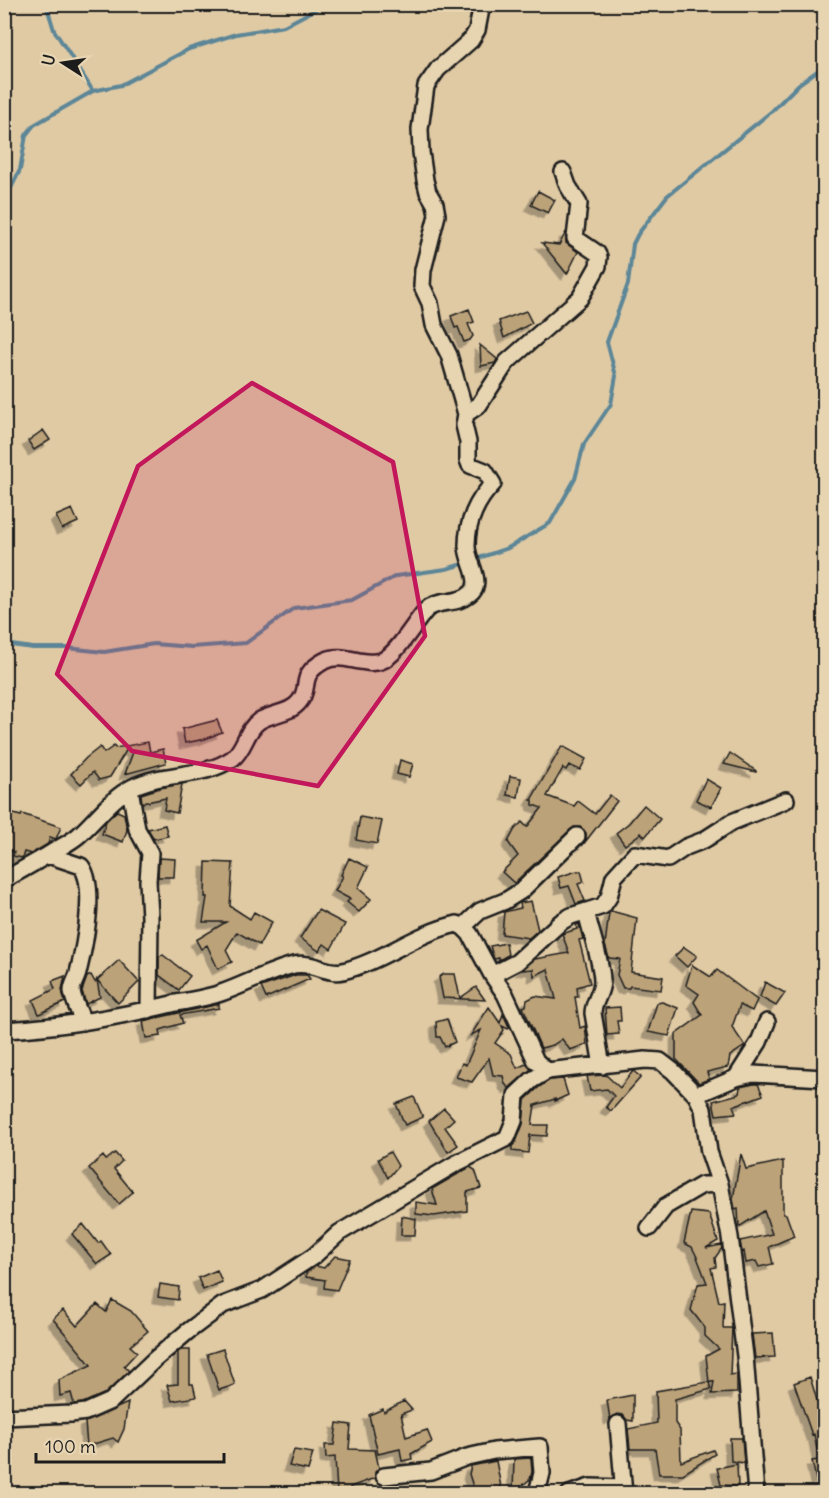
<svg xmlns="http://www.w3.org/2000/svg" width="829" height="1498" font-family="Delius,sans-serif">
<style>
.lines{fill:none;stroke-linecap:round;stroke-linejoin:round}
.stream{stroke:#5c8697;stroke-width:4}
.building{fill:#bca279;stroke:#1c1c1c;stroke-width:1.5;filter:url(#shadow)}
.street-casing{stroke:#1c1c1c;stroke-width:20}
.street{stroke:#e7d5b2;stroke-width:15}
.marked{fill:#c2185b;fill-opacity:0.2;stroke:#c2185b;stroke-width:4.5;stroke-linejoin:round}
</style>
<defs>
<filter id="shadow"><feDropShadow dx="-5.5" dy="5.5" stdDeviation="0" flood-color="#0004"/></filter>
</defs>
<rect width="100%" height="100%" fill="#e0caa4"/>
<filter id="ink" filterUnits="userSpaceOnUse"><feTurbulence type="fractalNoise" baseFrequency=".0167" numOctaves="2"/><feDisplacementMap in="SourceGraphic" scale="12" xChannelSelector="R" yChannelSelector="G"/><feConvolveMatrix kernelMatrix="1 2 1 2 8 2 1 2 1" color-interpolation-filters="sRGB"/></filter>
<g filter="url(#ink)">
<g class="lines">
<path class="stream" d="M46,4L54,30L93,91
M4,202L20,170L26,135L34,125L93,91L121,85L189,49L236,34L284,26L326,4
M473,560L508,548L550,523L575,479L584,444L611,404L616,376L607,342L628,284L633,244L638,234L667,196L772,111L799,84L824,66
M4,644L33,648H67L104,652L154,644L192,647L246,643L294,608L352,600L396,576L446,569L466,563"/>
</g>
<path class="building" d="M538,191L555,200L548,213L531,205Z
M566,232V243L578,252L567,274L542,243L559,245Z
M469,309L474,322L468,324L473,336L470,340L464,342L458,327L455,328L451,316Z
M526,311L532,323L504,338L499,321Z
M480,345L497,359L495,363L481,366Z
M43,430L50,440L34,450L28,441Z
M72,509L78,522L62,529L56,516Z
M217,720L222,732L205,739L185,743L182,729Z
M148,742L150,752L163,749L166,763L125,774L133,752L127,749L110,777L99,780L93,772L81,784L71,774L86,758L100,747L104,753L114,746L115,748Z
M562,746L586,759L580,770L569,765L566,770L563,768L547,796L574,806L578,801L595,814L610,795L617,801L582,846L586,839V833L580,827H574L514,883L502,872L518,856L508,842L515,829L522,822L527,827L542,808L533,805V800H531Z
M730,753L756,771V772L724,764Z
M400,760L413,764L409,777L397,774Z
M510,776L521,778L518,797L507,795Z
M706,779L721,788L711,807L696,800Z
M182,784L177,813L164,810L166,798L142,803L141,794L160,788Z
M644,805L660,819L645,837L641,833L625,845L616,833L629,823Z
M117,811L124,814L127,830L123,842L102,834L106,821Z
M10,813L21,816L22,814L61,827L56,839L50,837L48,844L31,854L24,852L22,858L13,856L14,852L4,849L6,833L4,831Z
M360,817L382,821L377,844L356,840Z
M165,825L168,836L154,839L148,829Z
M159,858L175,859L174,877H158Z
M349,858L368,867L358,888L371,899L359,912L347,902L350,899L335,891L343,876L341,875Z
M206,862L233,863L230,906L250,919L254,912L272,922L259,945L237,932L226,950L232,962L218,969L207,945L201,949L196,940L226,922H203L207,897H205Z
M577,871H581L584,882L578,884L585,901L576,904L569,886L561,888L558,877Z
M531,901L538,930L529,938L502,934L504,912L521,908L520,903Z
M318,910L345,924L331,949L324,944L319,951L300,938Z
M611,911L637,918L631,972L663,977L661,990L630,986L629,988H623L617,975L620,959L609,958L605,945L609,913Z
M579,924L583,939L579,940L590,983L577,987L578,997H575L580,1028L585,1026L587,1044L570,1050L562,1039L553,1045L541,1048L523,1007L526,1006L527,1000L535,996L556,999L548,969L534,976L533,969L522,970L535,959L569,953L562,934L577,929L576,925Z
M506,943L508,955L499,960V958L494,959L490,946Z
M684,947L697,956L687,967L675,956Z
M163,955L190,976L179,990L159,975V956Z
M119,960L139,982L118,1003L97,980L100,997L86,1004L82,991L87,977L91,975L95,982Z
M692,965L711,977L717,970L757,1000L752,1011L740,1005L732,1027L745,1046L730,1056L728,1067L707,1072L709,1079L699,1083L676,1059V1034L702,1015L694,1002L699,994L686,985Z
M444,974H455L460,998L476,987L485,1000L443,998L439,977Z
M296,975H307L310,979L266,998L261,987Z
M65,976L62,990L65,1002L39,1014L33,1000L55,989L52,981Z
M765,982L785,993L776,1006L760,997Z
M662,1002L678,1008L669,1036L648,1032L657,1003Z
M219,1004V1008L180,1015L183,1023L160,1030L161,1036L146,1038L143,1021Z
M489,1007L500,1023L503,1014L509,1027L508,1029L502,1026L504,1030L495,1043L511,1054L517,1068L526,1064L531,1069L509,1088L505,1084L503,1076L493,1075L489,1058L472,1082L456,1077L462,1063L466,1065L481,1030L471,1035Z
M620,1007L621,1021H617L619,1034L607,1035L605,1008Z
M447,1019L455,1042L445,1047L440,1037H437L436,1022Z
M633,1071L641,1077L611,1111L606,1107L614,1096L607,1089L590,1091L587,1076L606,1075L620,1088Z
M563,1079L568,1095L555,1101V1099L535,1105L532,1125H548L547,1136L530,1135L528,1153L512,1151V1146L516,1142L523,1124L525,1100L538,1088L550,1080Z
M754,1084H758L763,1095L733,1106L736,1113L716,1115L713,1101L739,1094L740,1087Z
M414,1097L423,1117L405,1125L396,1104Z
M444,1108L454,1119L445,1127L458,1145L448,1152L429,1121Z
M390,1152L398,1166L388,1178L378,1159Z
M115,1153L122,1161L114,1169L133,1192L119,1204L89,1168L103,1156L106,1160Z
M741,1154L746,1169L783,1161V1214H786L794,1236L769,1247L773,1264L759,1267L756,1261L746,1263L744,1251L742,1252L740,1241L772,1234L764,1211L739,1227L738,1208L735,1209L733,1199Z
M470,1167L475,1170L481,1188L467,1192V1211L434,1216L416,1214V1202L437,1205L432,1189Z
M691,1212L709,1214L718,1241L706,1248L721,1245L722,1248L715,1258L716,1267L711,1268L719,1302L724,1301L723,1328H732L730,1375L737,1374V1393L712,1394L714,1381L709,1383L711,1389L675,1399V1423L680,1430L681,1462L713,1450L715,1454L683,1474H659L655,1449H630L628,1429L657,1423L656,1391L709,1382L706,1356L719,1349L705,1336V1328L691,1310L698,1284L707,1283L697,1257L692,1247L684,1243Z
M402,1216L416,1219L415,1235H401Z
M83,1224L98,1243L101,1241L111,1255L97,1264L72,1234Z
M335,1256L350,1259L337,1290L324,1288L325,1280L306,1277V1273L316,1266L324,1268Z
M217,1270L222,1282L203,1290L198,1278Z
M160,1284L179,1287L178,1300L158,1297Z
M112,1300L131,1311L148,1331L130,1346L137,1352L124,1366L129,1371L106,1393L83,1403L74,1404L71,1393L60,1396L59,1380L91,1365L53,1319L63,1310L77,1326L97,1304L106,1312Z
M773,1333L775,1357L755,1358L752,1334Z
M223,1349L235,1385L219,1390L207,1354Z
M181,1350H190V1384H193L196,1397L172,1401L167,1385L178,1384V1352Z
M810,1377L825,1427V1477L816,1479L812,1461L819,1460L814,1434L812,1435L794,1383Z
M633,1395V1421L627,1420L623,1415L618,1414L610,1419L607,1400Z
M404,1401L412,1410L401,1414L406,1437L427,1430L432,1442L411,1454L412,1459L402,1461L400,1449L378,1454L369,1415L383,1409L384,1412Z
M128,1403L124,1429L118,1442L113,1438L87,1446L85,1422Z
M337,1423L351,1425L349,1449L375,1450L379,1468L375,1472V1478L350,1487L351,1491L337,1492L335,1457L326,1458L325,1445H334Z
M730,1438H742L744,1463L731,1461Z
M294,1450L313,1453L308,1470L289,1466Z
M531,1458L532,1472L530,1479L513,1494L514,1459Z
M496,1461L502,1492L475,1493L469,1474L471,1466Z
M737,1464L738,1486L721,1485L717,1468Z"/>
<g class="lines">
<defs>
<path id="street" d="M466,414L479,405L507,362L580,298L598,266L599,257L597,253L575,238L579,204L568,186L563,172
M130,789L137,829L150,853L148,881L150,917L149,1010
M4,880L48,855
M586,911C590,931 602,962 602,981C602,993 593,1002 593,1013L602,1066
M463,927L480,911L505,901L521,891L577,836
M492,975L517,962L561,922L571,916L603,906L609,897L614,877L635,854L668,859L686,847L704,840L732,822L786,800
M83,1022C80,1013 73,1000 72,991C72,985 77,978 78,973C84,948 97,886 81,866L48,855C58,848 70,843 79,835C97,819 111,798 133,787C164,771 204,779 233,758C245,748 246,730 259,721C271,713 290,714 299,702C312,687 297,676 324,661C342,651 362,667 381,661C397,655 414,623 426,610C437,599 457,605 469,595C486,583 466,561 467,545C467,522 477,500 493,484L485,471L470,465L468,460V442L464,425L466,414L449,355L434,325L430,303L422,286L423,270L437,215L435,204L428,192L425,180L421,152L420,129L426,86L438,69L471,40L477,30L482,4
M4,1030C63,1027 119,1017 176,1003C191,1000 207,998 221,993C245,985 269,971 294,965C313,961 327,975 343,971C383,961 416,933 457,924L463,927L470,934L492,975L505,994L536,1061L547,1071
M736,1078L759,1042L767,1022
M696,1095L736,1078L753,1074L824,1078
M649,1228L666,1206L702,1185L720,1184
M4,1417L71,1414L86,1412L111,1401L154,1360L187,1332L223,1305L262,1290L314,1256L339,1233L455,1164L507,1138L514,1121L516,1095L532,1080L547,1071L645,1060L660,1061L673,1071L696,1095L703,1109L709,1152L720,1184L730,1237L745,1356L756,1494
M618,1424L624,1494
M384,1476L431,1471L467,1457L494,1451L540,1447L542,1473L538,1489L541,1494
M569,1494L590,1487L624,1488"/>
</defs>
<use href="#street" class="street-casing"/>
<use href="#street" class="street"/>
</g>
</g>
<path class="marked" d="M252,383L393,462L425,636L318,786L132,751L57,674L138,466Z"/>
<rect width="829" height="1498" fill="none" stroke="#e7d5b2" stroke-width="24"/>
<rect x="12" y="12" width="805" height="1474" fill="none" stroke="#1c1c1c" stroke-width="2" filter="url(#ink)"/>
<g transform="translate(63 63) rotate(282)" stroke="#e7d5b2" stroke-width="4.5" paint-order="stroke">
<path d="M0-4.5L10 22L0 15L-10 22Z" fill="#1c1c1c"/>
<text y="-9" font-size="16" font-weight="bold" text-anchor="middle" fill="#1c1c1c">U</text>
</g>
<path d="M36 1453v9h188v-9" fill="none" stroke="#1c1c1c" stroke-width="3"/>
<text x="45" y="1453" font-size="18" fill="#1c1c1c" stroke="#e7d5b2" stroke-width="4.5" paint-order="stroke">100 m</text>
</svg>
